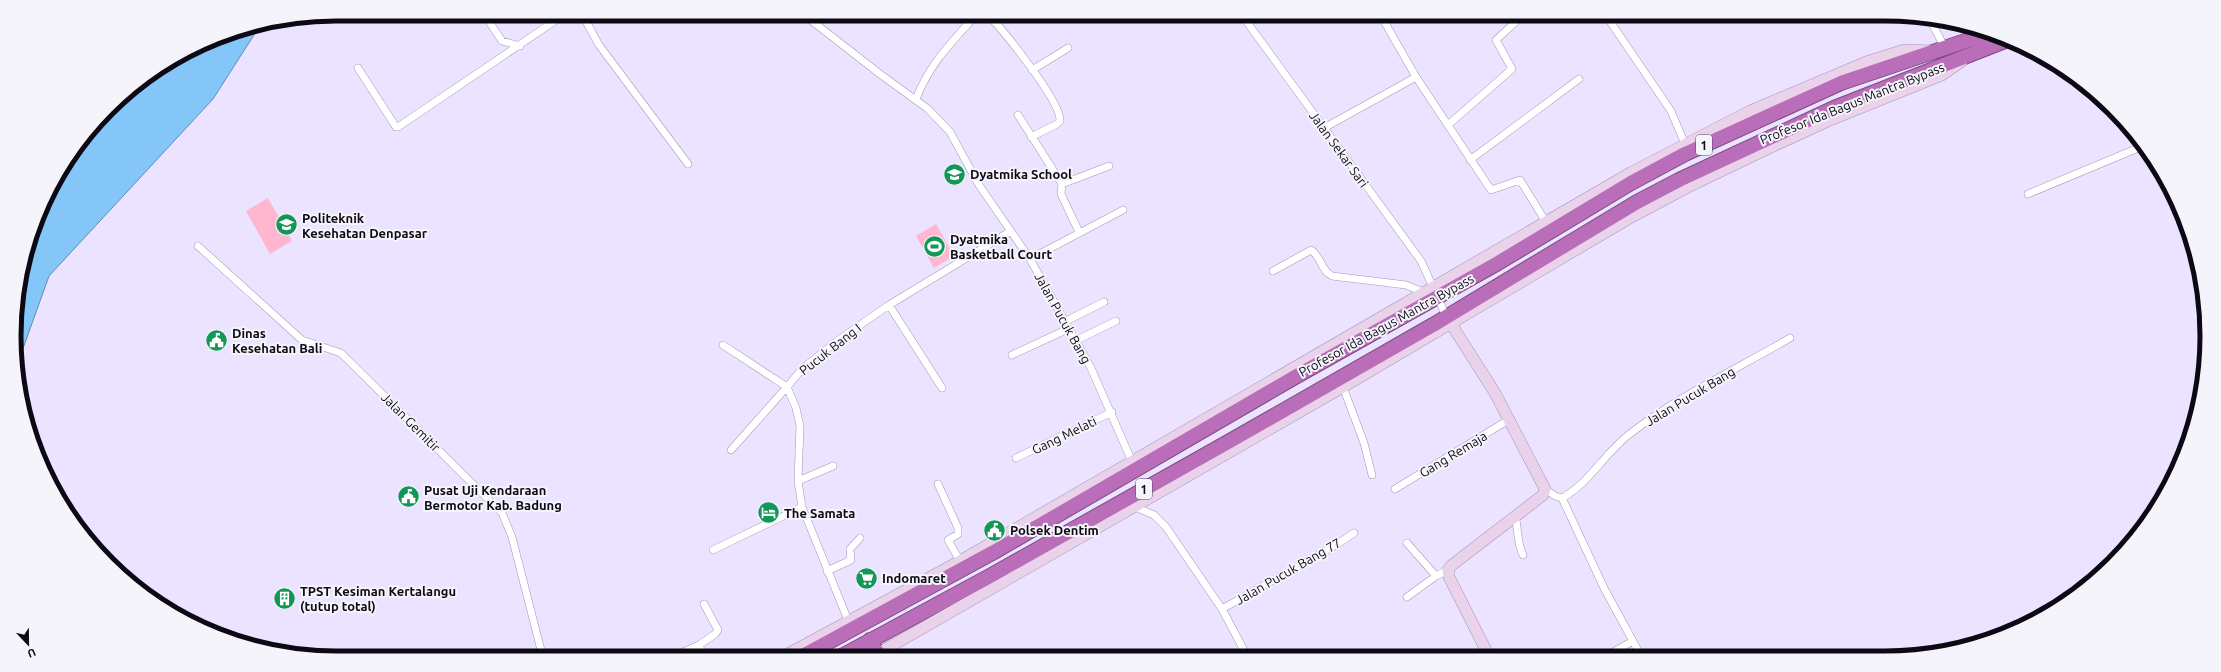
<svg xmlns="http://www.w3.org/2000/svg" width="2221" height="672" font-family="Ubuntu,sans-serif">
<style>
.green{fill:#feb7cf}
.water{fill:#83c6f7;stroke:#608db3}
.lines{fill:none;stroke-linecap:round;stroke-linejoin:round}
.street-casing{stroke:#a197b8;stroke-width:8}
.secondary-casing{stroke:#a197b8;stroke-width:12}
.highway-casing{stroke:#7d4a7f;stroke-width:16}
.street{stroke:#fff;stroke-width:7}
.secondary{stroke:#ead3ea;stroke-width:11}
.highway{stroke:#ba6db8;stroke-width:14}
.labels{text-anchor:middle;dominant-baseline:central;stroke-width:4;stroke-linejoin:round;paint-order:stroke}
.shield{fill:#f6f4fb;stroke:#535059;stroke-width:1}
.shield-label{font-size:12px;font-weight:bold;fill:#0d0914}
.street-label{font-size:13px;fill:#0d0914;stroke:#f6f4fb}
.poi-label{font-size:13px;font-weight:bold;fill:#0d0914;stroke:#f6f4fb;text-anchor:start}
.rim{fill:none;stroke:#0d0914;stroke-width:5}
</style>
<rect width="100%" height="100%" fill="#ebe3ff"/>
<path class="green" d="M268,198L292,241L270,254L246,211Z
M936,224L954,256L934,268L916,236Z"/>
<path class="water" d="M261,24L213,99L49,276L16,368L15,357L17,294L47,193L81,140L124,94L213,38Z"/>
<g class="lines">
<defs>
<path id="street" d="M484,14L502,41L520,46
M582,14L599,45L688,164
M803,14L880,74L928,109L950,132L979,185L1030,259L1091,368L1133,464
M987,14C1002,28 1062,103 1060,121L1057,124L1031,137
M1241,14L1421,261L1446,316
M1380,14L1416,77L1491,190L1520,180L1546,222
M1605,14L1671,111L1685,144
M1929,18L1945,48
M358,68L396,127H398L565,14
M1032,70L1068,48
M916,99C930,63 951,43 977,14
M1018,115L1062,184L1061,194L1079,232
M1448,125L1512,69L1496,40L1524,14
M1324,128L1416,77
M1470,160L1579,79
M1062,184L1109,166
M2028,194L2143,146
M198,246L302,340L341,353L502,513L512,537L543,658
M1030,259L1123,210
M1273,271L1311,250C1321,256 1321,271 1332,276L1406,285L1423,292
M889,305L942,388
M1064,322L1104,302
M1075,341L1116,321
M723,345L787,387L731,450
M1012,355L1068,329
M1343,387L1364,443L1372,475
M1016,458L1112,412
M798,481L833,466
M938,484L958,528V534L948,540L960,561
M1395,489L1510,419
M1545,489L1555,496L1562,498L1604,588L1641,656
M1562,498C1590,483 1605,452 1631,433C1680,395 1737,369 1790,338
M1135,507L1154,515L1166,527L1222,609L1247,656
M1515,516C1519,531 1516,540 1523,555
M1407,543L1436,576
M713,550L802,507
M827,571L851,560L850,549L860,538
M1407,597L1436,576L1448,570
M1222,609L1339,543L1354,533
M850,625L802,507L798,481L800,426L796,408L787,387L802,369L837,341L889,305L1011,231
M1606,656L1631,642
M672,657L699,645
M704,657L699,645L715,634L718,630L704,604"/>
<path id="secondary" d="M1448,319L1495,393L1545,489L1543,495L1452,565L1448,570L1449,577L1489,656
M782,657L960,561L1632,172L1750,111L1866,62L1904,50L1933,51
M872,657L1343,387L1628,219L1692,185L1771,147L1828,121L1942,75L1962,61"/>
<path id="highway" d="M870,640L878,654
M801,657L994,552L1295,377L1498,263L1631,183L1685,154L1841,83L1989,33
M840,657L990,576L1230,441L1433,325L1637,202L1679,180L1834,108L2010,39"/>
</defs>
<use href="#street" class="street-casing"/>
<use href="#secondary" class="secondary-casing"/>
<use href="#highway" class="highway-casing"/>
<use href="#street" class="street"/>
<use href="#secondary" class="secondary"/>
<use href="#highway" class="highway"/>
</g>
<defs>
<symbol id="school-disc" viewBox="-11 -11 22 22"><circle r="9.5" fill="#129756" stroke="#f6f4fb"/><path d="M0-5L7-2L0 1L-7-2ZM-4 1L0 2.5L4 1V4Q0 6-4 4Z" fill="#fff"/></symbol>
<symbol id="university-disc" viewBox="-11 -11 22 22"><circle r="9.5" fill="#129756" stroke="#f6f4fb"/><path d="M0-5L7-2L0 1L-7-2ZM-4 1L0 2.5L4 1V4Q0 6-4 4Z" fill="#fff"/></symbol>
<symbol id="stadium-disc" viewBox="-11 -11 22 22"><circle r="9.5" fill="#129756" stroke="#f6f4fb"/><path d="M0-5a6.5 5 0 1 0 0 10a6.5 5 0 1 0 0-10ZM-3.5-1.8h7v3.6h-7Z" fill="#fff"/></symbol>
<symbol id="civic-disc" viewBox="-11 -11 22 22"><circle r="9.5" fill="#129756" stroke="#f6f4fb"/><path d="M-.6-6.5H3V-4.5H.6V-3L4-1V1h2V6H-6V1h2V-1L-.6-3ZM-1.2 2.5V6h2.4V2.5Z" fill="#fff"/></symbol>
<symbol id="hotel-disc" viewBox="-11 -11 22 22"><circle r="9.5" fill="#129756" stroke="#f6f4fb"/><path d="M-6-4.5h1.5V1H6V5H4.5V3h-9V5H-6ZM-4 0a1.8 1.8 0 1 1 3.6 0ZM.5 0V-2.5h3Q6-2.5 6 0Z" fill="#fff"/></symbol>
<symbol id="supermarket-disc" viewBox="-11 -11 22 22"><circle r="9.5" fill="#129756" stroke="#f6f4fb"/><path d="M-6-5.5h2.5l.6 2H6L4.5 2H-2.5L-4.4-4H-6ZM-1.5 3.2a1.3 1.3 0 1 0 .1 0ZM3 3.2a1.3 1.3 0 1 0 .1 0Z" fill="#fff"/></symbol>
<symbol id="building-disc" viewBox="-11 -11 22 22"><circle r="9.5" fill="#129756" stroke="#f6f4fb"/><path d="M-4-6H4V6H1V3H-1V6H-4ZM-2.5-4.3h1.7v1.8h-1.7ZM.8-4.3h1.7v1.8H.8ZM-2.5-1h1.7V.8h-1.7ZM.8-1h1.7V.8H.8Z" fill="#fff"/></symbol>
</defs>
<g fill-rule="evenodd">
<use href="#school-disc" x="942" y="162" width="25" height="25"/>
<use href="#university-disc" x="274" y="212" width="25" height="25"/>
<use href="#stadium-disc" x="922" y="234" width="25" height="25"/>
<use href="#civic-disc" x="204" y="328" width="25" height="25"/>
<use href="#civic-disc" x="396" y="484" width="25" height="25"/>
<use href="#hotel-disc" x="756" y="500" width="25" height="25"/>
<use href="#civic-disc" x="982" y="518" width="25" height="25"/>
<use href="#supermarket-disc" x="854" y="566" width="25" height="25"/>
<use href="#building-disc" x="272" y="586" width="25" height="25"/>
</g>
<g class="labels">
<g class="shield">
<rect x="1696" y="135" width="16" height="20" rx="3"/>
<rect x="1136" y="479" width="16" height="20" rx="3"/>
</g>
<g class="shield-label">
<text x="1704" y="145">1</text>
<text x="1144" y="489">1</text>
</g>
<g class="street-label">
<text transform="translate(1852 103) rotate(-22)">Profesor Ida Bagus Mantra Bypass</text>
<text transform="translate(1339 149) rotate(54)">Jalan Sekar Sari</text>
<text transform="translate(1063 318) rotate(61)">Jalan Pucuk Bang</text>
<text transform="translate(1386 325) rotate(-29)">Profesor Ida Bagus Mantra Bypass</text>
<text transform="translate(830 349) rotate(-38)">Pucuk Bang I</text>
<text transform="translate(1690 396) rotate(-31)">Jalan Pucuk Bang</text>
<text transform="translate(411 422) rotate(45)">Jalan Gemitir</text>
<text transform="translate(1064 435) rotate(-26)">Gang Melati</text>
<text transform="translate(1453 454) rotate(-31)">Gang Remaja</text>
<text transform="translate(1288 571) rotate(-30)">Jalan Pucuk Bang 77</text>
</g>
<g class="poi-label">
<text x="970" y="174">Dyatmika School</text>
<text x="302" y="218">Politeknik<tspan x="302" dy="15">Kesehatan Denpasar</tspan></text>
<text x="950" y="239">Dyatmika<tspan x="950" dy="15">Basketball Court</tspan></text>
<text x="232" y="333">Dinas<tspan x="232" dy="15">Kesehatan Bali</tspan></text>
<text x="424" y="490">Pusat Uji Kendaraan<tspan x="424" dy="15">Bermotor Kab. Badung</tspan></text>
<text x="784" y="513">The Samata</text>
<text x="1010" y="530">Polsek Dentim</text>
<text x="882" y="578">Indomaret</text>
<text x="300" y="591">TPST Kesiman Kertalangu<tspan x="300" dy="15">(tutup total)</tspan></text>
</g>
</g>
<path d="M0 0H2221V672H0ZM336 21H1885A315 315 0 0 1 2200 336V336A315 315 0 0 1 1885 651H336A315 315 0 0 1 21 336V336A315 315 0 0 1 336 21Z" fill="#f6f4fb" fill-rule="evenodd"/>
<path class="rim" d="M336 21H1885A315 315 0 0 1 2200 336V336A315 315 0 0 1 1885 651H336A315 315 0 0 1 21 336V336A315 315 0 0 1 336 21Z"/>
<g transform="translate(28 644) rotate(158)" stroke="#f6f4fb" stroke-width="3" paint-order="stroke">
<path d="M0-3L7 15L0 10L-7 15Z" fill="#0d0914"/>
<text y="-6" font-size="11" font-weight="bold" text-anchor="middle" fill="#0d0914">U</text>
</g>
</svg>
